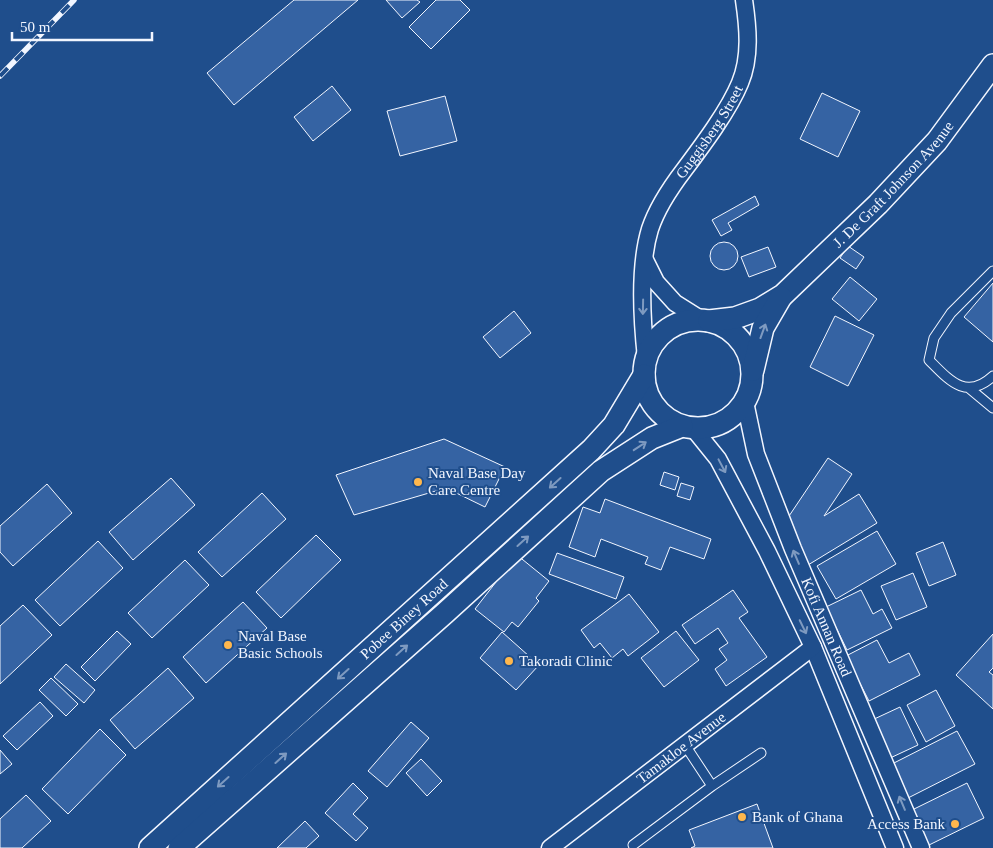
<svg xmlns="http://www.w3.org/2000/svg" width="993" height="848" font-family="Georgia,serif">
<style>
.building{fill:#3563a3;stroke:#f2f6ff}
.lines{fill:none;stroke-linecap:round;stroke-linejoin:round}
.service-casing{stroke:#f2f6ff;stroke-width:11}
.minor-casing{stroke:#f2f6ff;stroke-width:19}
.tertiary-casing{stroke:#f2f6ff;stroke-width:24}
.service{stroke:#1f4e8c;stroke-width:9}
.minor{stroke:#1f4e8c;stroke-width:16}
.tertiary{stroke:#1f4e8c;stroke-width:21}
.rail-casing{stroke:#f2f6ff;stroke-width:5.5}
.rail{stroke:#1f4e8c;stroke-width:4;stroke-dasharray:11;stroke-linecap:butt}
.oneway{stroke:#7e9ac0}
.poi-dot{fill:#ffb74d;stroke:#1f4e8c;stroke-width:2}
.labels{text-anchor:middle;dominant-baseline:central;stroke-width:4;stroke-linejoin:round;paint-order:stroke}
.street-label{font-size:15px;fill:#f2f6ff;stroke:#1f4e8c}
.poi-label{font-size:15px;fill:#f2f6ff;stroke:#1f4e8c;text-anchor:start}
</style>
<rect width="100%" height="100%" fill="#1f4e8c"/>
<path class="building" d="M294,0H358L234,105L207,73Z
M386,0H417L420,2L402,18Z
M436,0H460L470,10L431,49L409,27Z
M332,86L351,110L313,141L294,117Z
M822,93L860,111L838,157L800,139Z
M445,96L457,141L400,156L387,111Z
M755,196L759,205L728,223L732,230L721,236L712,220Z
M710 256a14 14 0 1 1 28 0a14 14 0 1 1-28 0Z
M848,246L864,257L856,269L840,258Z
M768,247L776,267L749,277L741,257Z
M850,277L877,299L859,321L832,299Z
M993,283V342L964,317Z
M514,311L531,333L500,358L483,337Z
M835,316L874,335L848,386L810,367Z
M444,439L505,467L485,507L446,488L354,515L336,475Z
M828,458L852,474L824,516L859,494L877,523L808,565L785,522Z
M664,472L679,477L675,490L660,485Z
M171,478L195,505L133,560L109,532Z
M681,483L694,487L690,500L677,496Z
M47,484L72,513L13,566L0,552V526Z
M262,493L286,519L222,577L198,552Z
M605,499L711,539L704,559L670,547L661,570L645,564L648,557L601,539L595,557L569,547L583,507L600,513Z
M877,531L896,564L836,599L817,566Z
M316,535L341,560L281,618L256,592Z
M98,541L123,568L60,626L35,600Z
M943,542L956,575L929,586L916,553Z
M557,553L624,577L616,599L549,574Z
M517,555L549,581L536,598L539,601L518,627L512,622L504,632L475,609Z
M185,560L209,585L152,638L128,613Z
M913,573L927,607L896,620L881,586Z
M733,590L748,612L739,618L767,657L726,686L715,669L727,660L719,649L728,643L718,628L695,644L682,625Z
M861,590L873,614L882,609L892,628L847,650L826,607Z
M629,594L659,632L628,656L623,649L612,658L600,643L594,648L581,630Z
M243,602L267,628L206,683L183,657Z
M23,605L52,635L0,684V626Z
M117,631L131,644L95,681L81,667Z
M676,631L699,660L664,687L641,658Z
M502,632L539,665L516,690L480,658Z
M993,634V668L989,672L993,675V709L956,675Z
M877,640L889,663L909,653L920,675L869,701L846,656Z
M66,664L95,690L84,703L54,677Z
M168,668L194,698L135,749L110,720Z
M51,678L78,704L66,716L39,690Z
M936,690L955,726L926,742L907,705Z
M40,702L53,716L17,750L3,736Z
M900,707L918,745L888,759L870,721Z
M411,722L429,738L387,787L368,771Z
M100,729L126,755L68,814L42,789Z
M957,731L975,764L908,798L890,765Z
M0,750L12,764L0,774Z
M421,759L442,781L427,796L406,773Z
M353,783L368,798L353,814L368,828L356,841L325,813Z
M967,783L984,818L927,846L910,811Z
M26,795L51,821L22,848H0V819Z
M757,804L773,848H691L695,846L689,830Z
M305,821L319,836L306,848H277Z"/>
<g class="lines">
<defs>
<path id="service" d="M993,271L951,313L934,338L929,360C949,380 966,401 993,376
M969,388L993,408
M712,786L761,753
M633,845L712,786L685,745"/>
<g id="minor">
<path d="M645,260L656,282L675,303L702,320"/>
<path id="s1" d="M646,358C642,321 639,265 650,229C657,208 671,187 684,170C702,146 729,110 740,83C751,57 748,27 744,0"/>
<path id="s2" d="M745,402L756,454L793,549L921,848"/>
<path d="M693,428L718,459L767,551L813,647L895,848"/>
<path id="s3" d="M550,848L813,647"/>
</g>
<g id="tertiary">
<circle cx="698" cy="374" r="54"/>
<path id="s4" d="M709,321L735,318L760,309L783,295L878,204L937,141L993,65"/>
<path d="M753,370L763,328L781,297"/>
<path id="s5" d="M150,848L591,450L614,425L644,375"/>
<path d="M179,848L445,613L601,471L652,438L682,426"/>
</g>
</defs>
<use href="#service" class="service-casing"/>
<use href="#minor" class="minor-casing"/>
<use href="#tertiary" class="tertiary-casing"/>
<use href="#service" class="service"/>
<use href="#minor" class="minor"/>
<use href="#tertiary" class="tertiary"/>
<defs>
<path id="rail" d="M0,76L74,0"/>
</defs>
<use href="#rail" class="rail-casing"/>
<use href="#rail" class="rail"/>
</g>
<defs><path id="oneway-shaft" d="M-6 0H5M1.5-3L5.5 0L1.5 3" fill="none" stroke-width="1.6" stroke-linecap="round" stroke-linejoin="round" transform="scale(1.25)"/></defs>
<g class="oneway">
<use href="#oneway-shaft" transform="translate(643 307) rotate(91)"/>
<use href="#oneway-shaft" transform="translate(763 331) rotate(-70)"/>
<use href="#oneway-shaft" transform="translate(640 446) rotate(-33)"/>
<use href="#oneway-shaft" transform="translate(722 466) rotate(62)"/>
<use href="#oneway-shaft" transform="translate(555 483) rotate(138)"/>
<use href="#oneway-shaft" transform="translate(523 541) rotate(-42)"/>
<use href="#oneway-shaft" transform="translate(796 557) rotate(-113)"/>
<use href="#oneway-shaft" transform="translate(803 627) rotate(64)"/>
<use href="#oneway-shaft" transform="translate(402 650) rotate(-42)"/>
<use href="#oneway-shaft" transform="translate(343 674) rotate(138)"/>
<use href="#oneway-shaft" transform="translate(281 758) rotate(-42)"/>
<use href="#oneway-shaft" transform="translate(223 782) rotate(138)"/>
<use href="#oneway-shaft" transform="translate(902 803) rotate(-113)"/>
</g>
<g class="poi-dot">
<circle cx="418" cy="482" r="5"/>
<circle cx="228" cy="645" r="5"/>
<circle cx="509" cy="661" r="5"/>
<circle cx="742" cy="817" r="5"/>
<circle cx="955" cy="824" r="5"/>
</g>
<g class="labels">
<g class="street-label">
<text stroke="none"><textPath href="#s1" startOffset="244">Guggisberg Street</textPath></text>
<text stroke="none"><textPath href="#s4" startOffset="236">J. De Graft Johnson Avenue</textPath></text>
<text stroke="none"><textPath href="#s5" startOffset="342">Pobee Biney Road</textPath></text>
<text stroke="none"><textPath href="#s2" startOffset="240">Kofi Annan Road</textPath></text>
<text stroke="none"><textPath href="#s3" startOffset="165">Tamakloe Avenue</textPath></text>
</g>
<g class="poi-label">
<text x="428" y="473">Naval Base Day<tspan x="428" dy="17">Care Centre</tspan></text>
<text x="238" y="636">Naval Base<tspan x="238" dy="17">Basic Schools</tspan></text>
<text x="519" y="661">Takoradi Clinic</text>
<text x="752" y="817">Bank of Ghana</text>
<text x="945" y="824" text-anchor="end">Access Bank</text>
</g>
</g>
<path d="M12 32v8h140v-8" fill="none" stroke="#f2f6ff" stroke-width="2.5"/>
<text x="20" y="32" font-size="15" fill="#f2f6ff" stroke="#1f4e8c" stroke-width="4" paint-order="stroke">50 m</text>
</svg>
